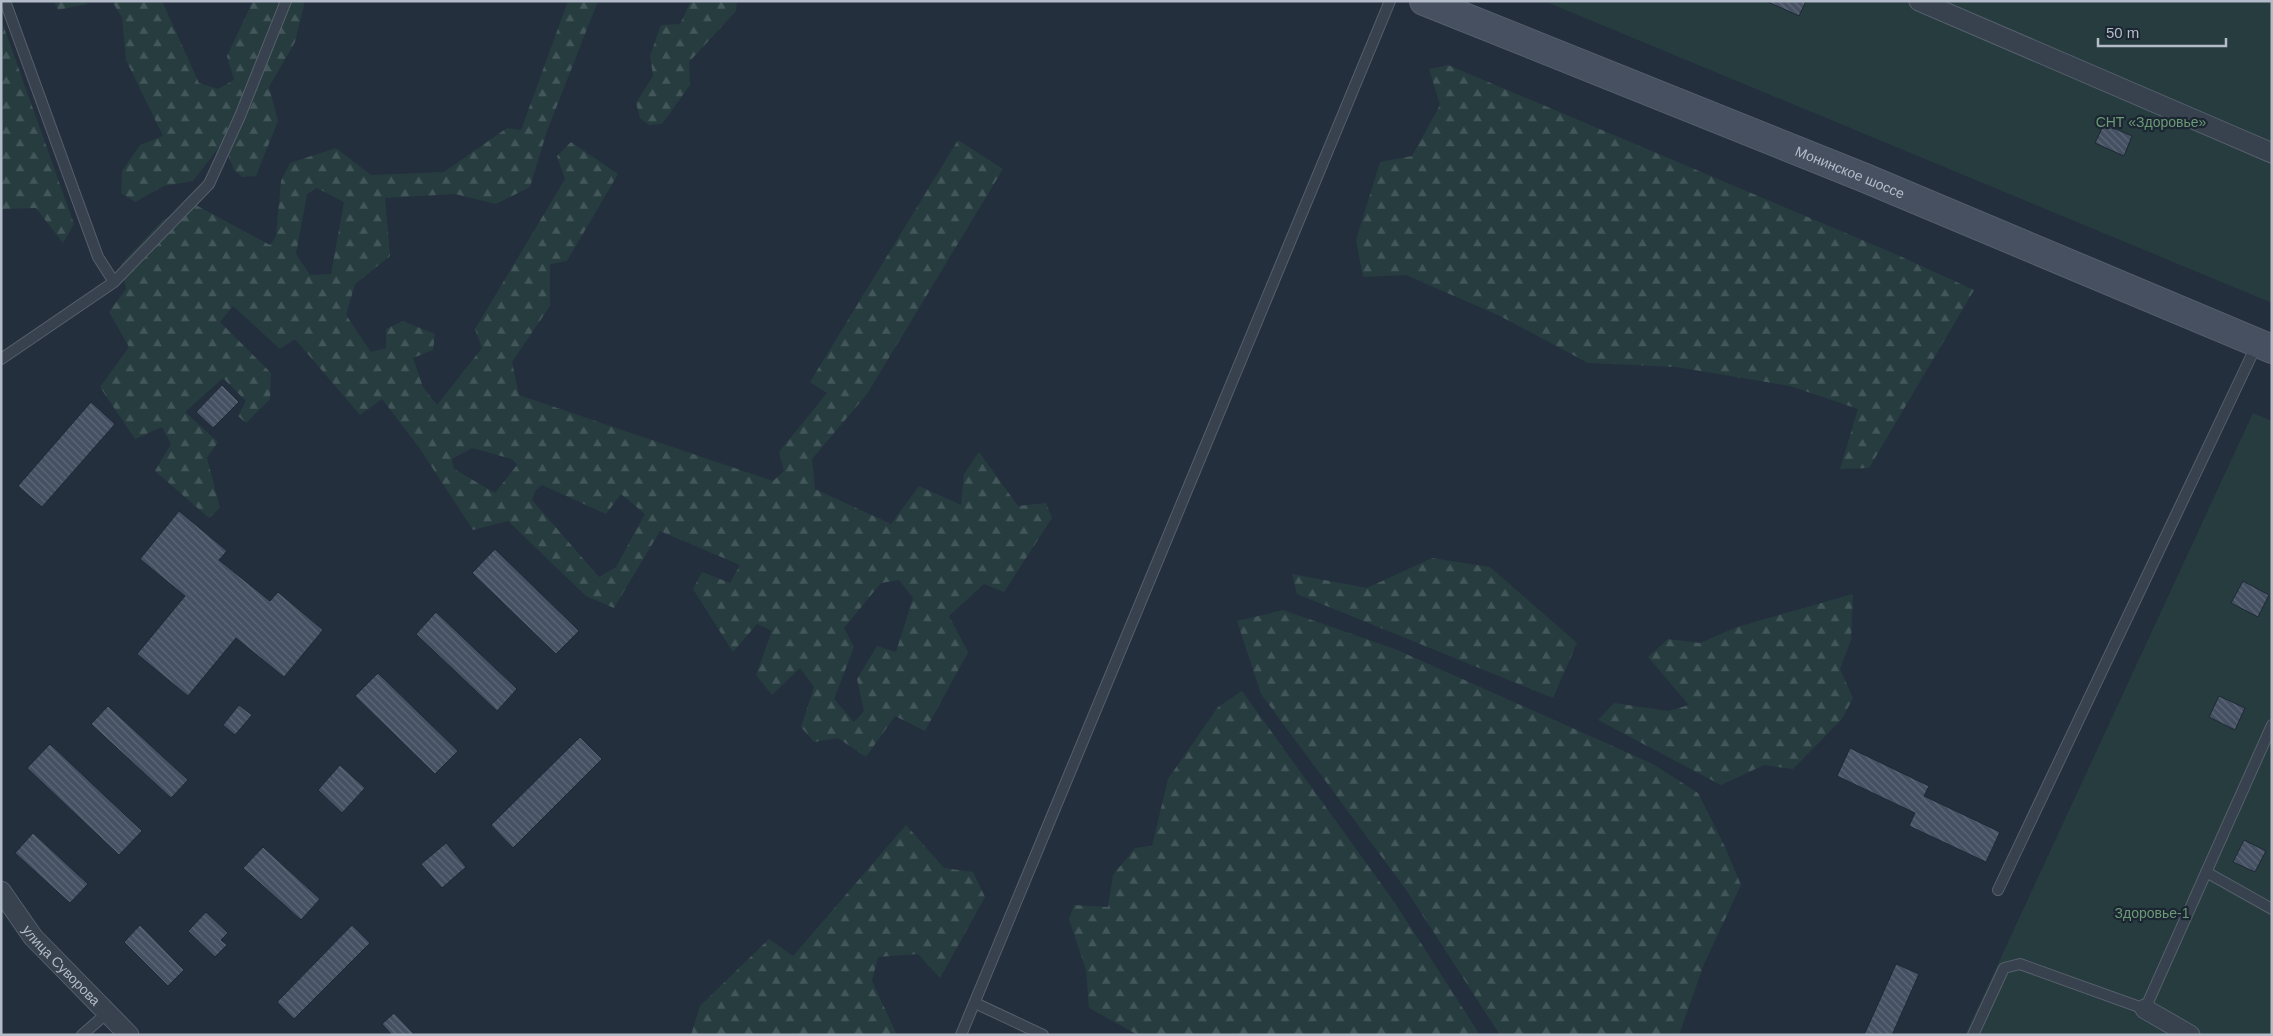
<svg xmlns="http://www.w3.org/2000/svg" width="2273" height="1036" font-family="Arial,sans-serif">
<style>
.forest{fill:url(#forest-firs);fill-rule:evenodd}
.garden{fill:#263c3f}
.building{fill:url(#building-back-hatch);stroke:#1f2835}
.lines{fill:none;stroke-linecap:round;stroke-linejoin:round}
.lane-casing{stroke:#565f6c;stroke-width:12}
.street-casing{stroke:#565f6c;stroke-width:21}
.secondary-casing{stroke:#565f6c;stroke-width:30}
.lane{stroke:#38414e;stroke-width:10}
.street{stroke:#38414e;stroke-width:19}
.secondary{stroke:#465061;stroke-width:28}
.labels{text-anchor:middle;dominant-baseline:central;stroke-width:4.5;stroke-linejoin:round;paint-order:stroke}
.park-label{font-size:14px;fill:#6b9a76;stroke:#1d2633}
.street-label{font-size:14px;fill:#b4bcc9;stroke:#1d2633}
</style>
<defs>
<pattern id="forest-firs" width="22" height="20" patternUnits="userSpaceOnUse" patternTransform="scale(1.25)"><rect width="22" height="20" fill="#263c3f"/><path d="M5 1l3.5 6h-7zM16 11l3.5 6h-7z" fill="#435659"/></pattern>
<pattern id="building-back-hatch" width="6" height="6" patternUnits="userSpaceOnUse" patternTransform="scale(1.25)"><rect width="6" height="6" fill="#455162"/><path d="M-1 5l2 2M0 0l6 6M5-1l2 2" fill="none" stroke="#5d6877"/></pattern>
</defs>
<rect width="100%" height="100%" fill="#242f3e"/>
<path class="forest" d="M54,1H86L87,4L58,10Z
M112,1H162L199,83L218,89L234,80L227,56L253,1H305L295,42L269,87L278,121L256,176L242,177L234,170L223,142L193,181L164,186L135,202L121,193L122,171L140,145L163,136L126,60L122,18Z
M568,1H598L547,131L530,187L496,204L455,194L385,198L390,256L355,284L346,315L371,352L386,348V329L403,321L435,334L433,350L413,358L423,387L437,405L482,348L475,329L565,179L557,156L571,142L618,174L567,261L550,264V306L512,362L519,395L773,481L784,471L779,452L827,393L810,382L958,140L1003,169L867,394L812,459L815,489L891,524L919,486L961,505L964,474L979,452L1018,506L1046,503L1052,518L1004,592L984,584L949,616L968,652L925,731L895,716L866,757L838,738L814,742L801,727L814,687L800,668L772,695L756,675L772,631L757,624L733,652L693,589L702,572L730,583L740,565L660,531L614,608L586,596L508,521L473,530L418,446L382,399L360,415L295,339L280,349L233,306L220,322L271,373L270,399L246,423L238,416L246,401L223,378L185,412L218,442L207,458L220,508L209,518L155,471L171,444L162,427L135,439L100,387L129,347L109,312L126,289L121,264L163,220L192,203L270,245L276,236L281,181L290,163L336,148L371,175L444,172L507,128L521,130ZM317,188L344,202L331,274L310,275L296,254L307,194ZM472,448L512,459L517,465L495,493L454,469L452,459ZM542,485L606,514L621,494L645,514L616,567L599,577L532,500L535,491ZM899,580L913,598L896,652L877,646L857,679L864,711L854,722L834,699L854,647L844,628L881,583Z
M691,1H737L736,11L689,62L690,85L662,124L649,125L640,118L636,103L653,76L650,56L661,25L680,24Z
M1,19L74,224L63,243L36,208L1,209Z
M1448,65L1893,253L1974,290L1869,468L1840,469L1858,409L1790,386L1676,367L1588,363L1500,316L1406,275L1363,277L1356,240L1380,162L1412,156L1440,105L1429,69Z
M1432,558L1490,567L1577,643L1553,698L1297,594L1292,574L1367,588Z
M1853,594L1851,640L1840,669L1853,698L1842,719L1793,769L1764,765L1721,785L1598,720L1614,703L1668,711L1689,705L1648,657L1668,639L1700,643L1737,627Z
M1283,610L1395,649L1653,764L1698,793L1725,847L1741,885L1704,964L1679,1035H1500L1407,891L1261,694L1237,621Z
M1242,691L1395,903L1480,1035H1138L1089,1008L1086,970L1069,919L1074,905L1108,907L1113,875L1135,848L1152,846L1168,779L1218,707Z
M906,825L944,868L973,872L985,897L940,978L918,954L878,957L872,981L897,1035H691L700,1006L769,939L793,956Z"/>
<path class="garden" d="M1544,1H2272V303Z
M2253,413L2272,421V1035H1965Z"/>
<path class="building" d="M1766,1H1806L1799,16Z
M2104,124L2132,136L2124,156L2095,143Z
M222,385L239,402L213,428L196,412Z
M91,402L115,424L42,507L18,486Z
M179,511L227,551L219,560L270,601L278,592L323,630L284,677L236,638L188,696L137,654L185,596L140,559Z
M495,549L579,631L556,654L472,573Z
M2243,581L2269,595L2258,617L2231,603Z
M436,612L517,689L497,711L416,634Z
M378,673L458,751L435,774L355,696Z
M2219,696L2245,708L2235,730L2209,717Z
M239,705L252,715L235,735L223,725Z
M108,706L188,780L171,798L91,724Z
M580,737L602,759L513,848L491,825Z
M50,744L142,831L119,855L27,768Z
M1850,748L1929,786L1924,796L2000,832L1986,862L1909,826L1915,813L1837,776Z
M340,765L365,788L342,813L318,790Z
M33,833L88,884L70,903L15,853Z
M2244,840L2266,851L2255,872L2233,862Z
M446,843L466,867L442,888L421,864Z
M263,847L320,899L301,920L243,868Z
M206,912L228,933L221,940L227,945L215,957L188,931Z
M140,925L184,970L168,986L124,942Z
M352,925L370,943L294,1019L277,1002Z
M1896,964L1919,974L1892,1035H1864Z
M394,1013L415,1035H392L382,1024Z"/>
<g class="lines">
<defs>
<path id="lane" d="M5,1L98,257L114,282
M1,359L114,282L209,184L240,116L286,1
M2206,872L2272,909
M1998,890L2257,344
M975,1003L1043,1035
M82,1035L107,1013
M961,1035L1390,1
M1973,1035L2004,968L2020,964L2145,1009L2272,725"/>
<g id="street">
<path d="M1919,1L2272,153"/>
<path id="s1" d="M1,891L33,937L129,1035"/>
<path d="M2145,1009L2190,1035"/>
</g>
<g id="secondary">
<path id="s2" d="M1424,1L1865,178L2272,349"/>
</g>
</defs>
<use href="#lane" class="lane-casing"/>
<use href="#street" class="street-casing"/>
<use href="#secondary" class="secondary-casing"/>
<use href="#lane" class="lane"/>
<use href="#street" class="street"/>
<use href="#secondary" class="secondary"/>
</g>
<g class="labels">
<g class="park-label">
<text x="2151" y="122">СНТ «Здоровье»</text>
<text x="2152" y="913">Здоровье-1</text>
</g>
<g class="street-label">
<text stroke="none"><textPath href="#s2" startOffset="459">Монинское шоссе</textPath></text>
<text stroke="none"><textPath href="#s1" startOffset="96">улица Суворова</textPath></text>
</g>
</g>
<rect width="2273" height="1036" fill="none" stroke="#b4bcc9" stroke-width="5"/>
<path d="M2098 38v8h128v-8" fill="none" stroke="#b4bcc9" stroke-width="2.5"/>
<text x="2106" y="38" font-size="15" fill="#b4bcc9" stroke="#1d2633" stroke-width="4" paint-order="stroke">50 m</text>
</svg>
